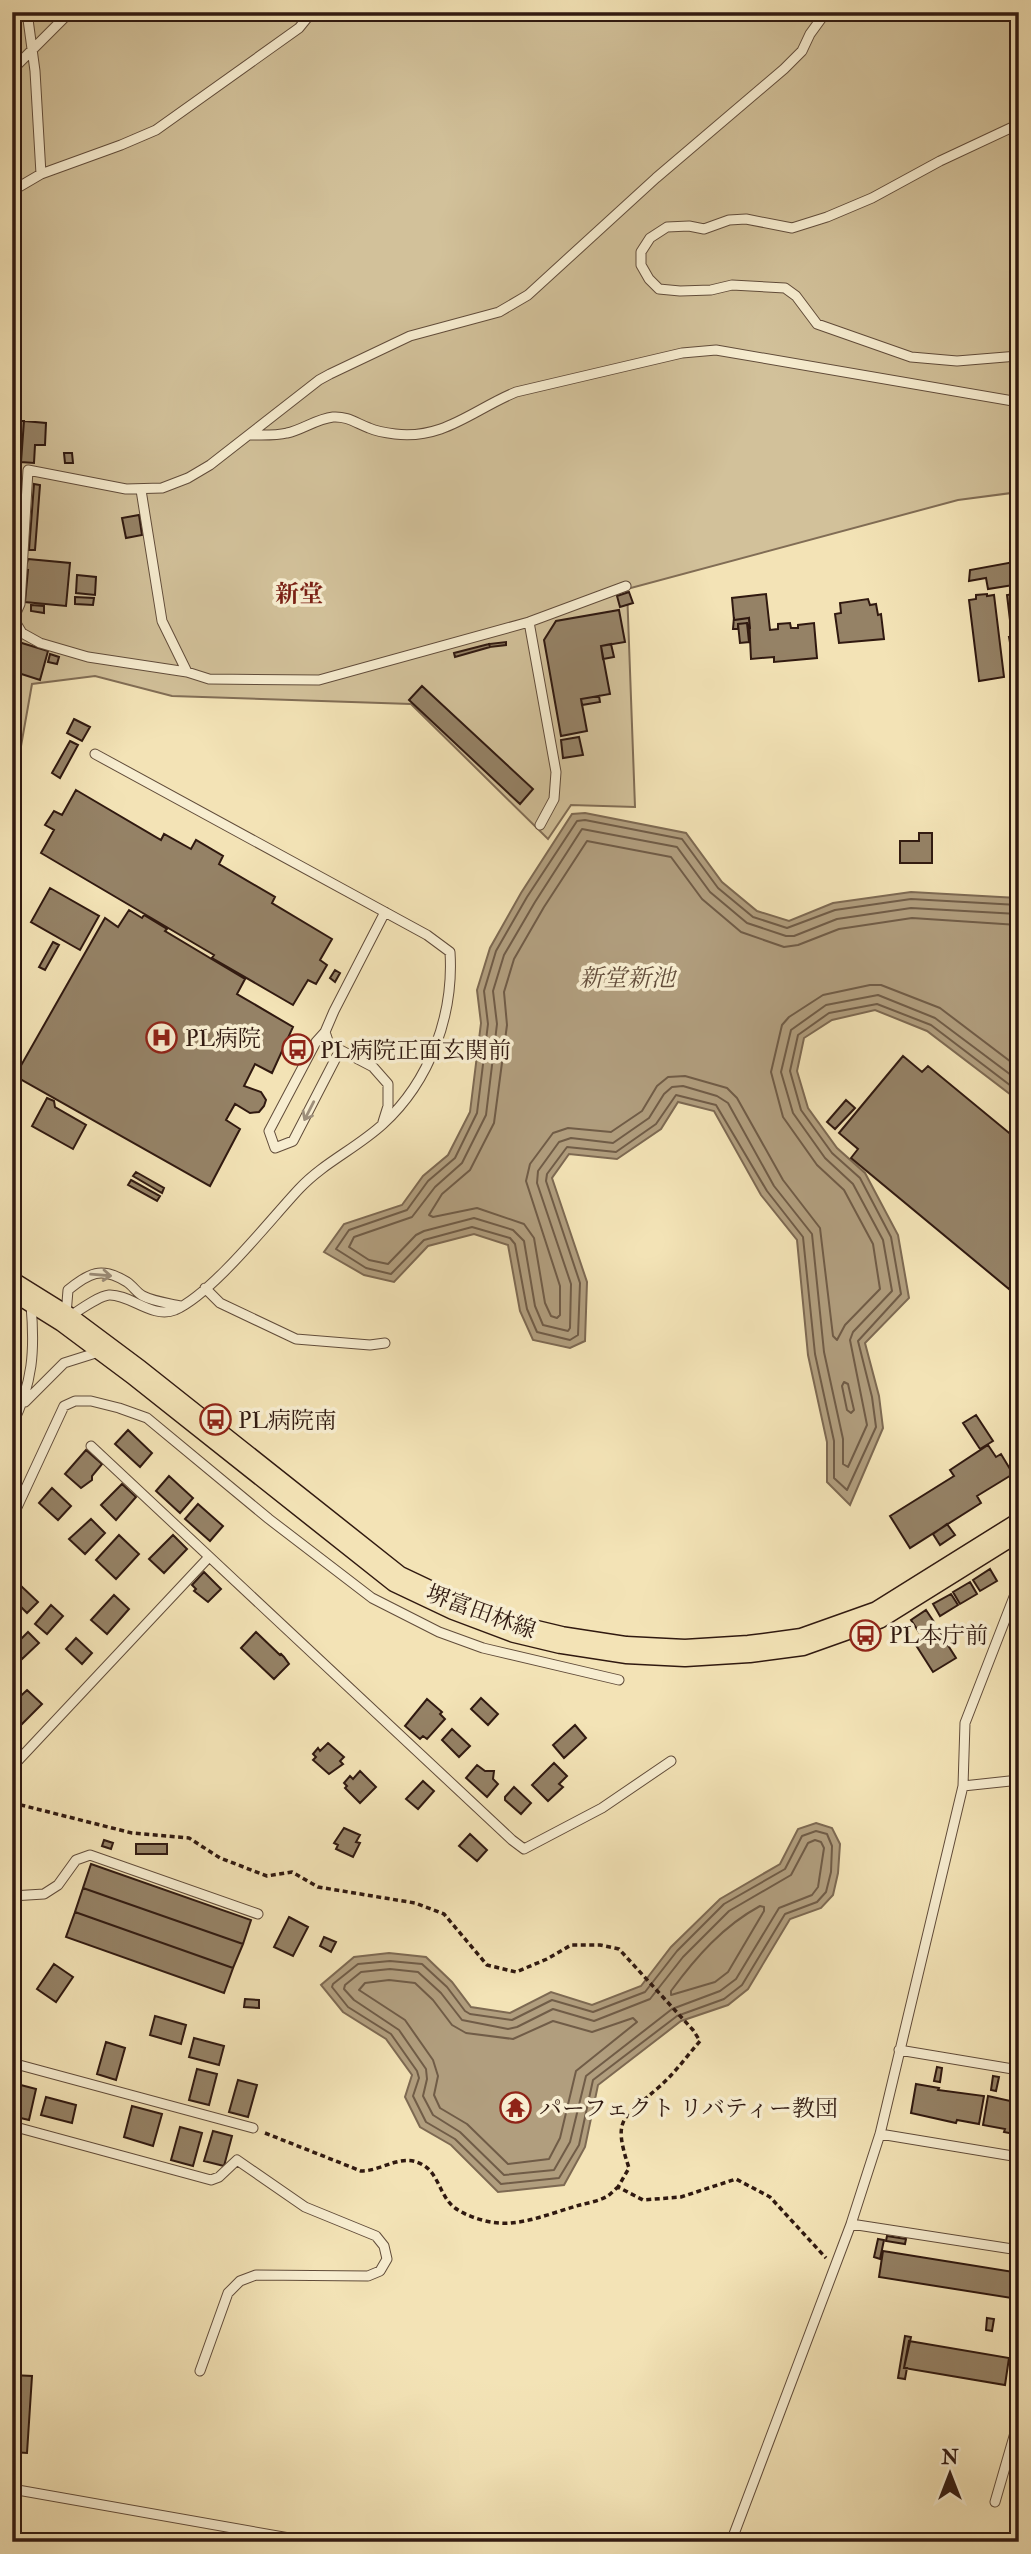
<svg xmlns="http://www.w3.org/2000/svg" width="1031" height="2554" font-family="'IM FELL Double Pica','Noto Serif JP',serif">
<style>
.green{fill:#d2c19a;stroke:#816d55;stroke-width:2}
.water{fill:#b19e7e;stroke:#7d6952;stroke-width:2}
.lines{fill:none;stroke-linecap:round;stroke-linejoin:round}
.shore{stroke:#705c47;stroke-width:2}
.building{fill:#958266;stroke:#301910;stroke-width:2}
.service-casing{stroke:#614c3a;stroke-width:11}
.primary-casing{stroke:#301910;stroke-width:29}
.path{stroke:#301910;stroke-width:3.5;stroke-dasharray:5 3.5;stroke-linecap:butt}
.service{stroke:#f7edd0;stroke-width:9}
.primary{stroke:#f3e3b6;stroke-width:26}
.oneway{stroke:#9d8e7a}
.labels{text-anchor:middle;dominant-baseline:central;stroke-width:7;stroke-linejoin:round;paint-order:stroke}
.poi-label{font-size:23px;fill:#301910;stroke:#f7edd0;text-anchor:start}
.street-label{font-size:23px;fill:#301910;stroke:#f7edd0}
.neighbourhood-label{font-size:24px;font-weight:bold;fill:#7a1f14;stroke:#f7edd0}
.water-label{font-size:24px;font-style:italic;fill:#644e3c;stroke:#f7edd0}
</style>
<rect width="100%" height="100%" fill="#f3e3b6"/>
<filter id="stains"><feTurbulence type="fractalNoise" baseFrequency=".00286" numOctaves="4"/><feColorMatrix values="0 0 0 0 .2 0 0 0 0 .09 0 0 0 0 .02 0 0 0 .5 -.17"/></filter>
<radialGradient id="worn" r=".72"><stop offset=".6" stop-color="#630" stop-opacity="0"/><stop offset="1" stop-color="#630" stop-opacity=".3"/></radialGradient>
<path class="green" d="M12,12H1019V492L958,500L627,589L635,807L571,805L548,839L411,704L172,696L95,676L32,684L12,797Z"/>
<path class="water" d="M585,813L686,833L722,882L757,911L789,921L833,903L911,892L1019,898V1101L927,1031L875,1010L832,1020L804,1038L797,1071L808,1108L837,1148L865,1173L898,1235L909,1298L865,1343L879,1396L883,1428L850,1505L827,1482V1442L808,1355L797,1240L761,1195L714,1111L678,1102L661,1129L617,1159L569,1154L552,1178L587,1282L585,1341L570,1348L533,1340L520,1311L508,1245L474,1234L428,1246L394,1282L364,1275L324,1252L344,1224L402,1205L423,1176L448,1155L470,1112L481,1023L477,990L490,948L521,893L572,814Z
M816,1823L832,1828L840,1844L838,1873L833,1895L821,1908L790,1919L748,1989L728,2005L681,2021L598,2085L585,2147L564,2185L498,2192L451,2145L420,2127L405,2097L412,2075L386,2039L343,2012L321,1985L354,1957L389,1953L426,1957L452,1982L471,2007L510,2013L551,1992L592,2005L641,1986L671,1947L720,1899L780,1864L798,1829Z"/>
<g class="lines">
<path class="shore" d="M1019,905L911,899L835,910L787,928L753,917L718,888L682,839L585,820L577,821L527,897L496,951L484,991L488,1024L477,1113L455,1158L428,1181L407,1210L349,1230L336,1249L366,1268L391,1274L424,1240L472,1227L510,1238L515,1244L527,1309L537,1332L570,1340L578,1335L580,1283L546,1181L547,1174L567,1147L616,1152L656,1124L676,1095L716,1105L767,1191L803,1237L815,1354L834,1441V1478L847,1490L876,1427L872,1397L858,1341L901,1294L891,1237L860,1178L832,1153L801,1110L790,1071L798,1035L829,1013L877,1004L931,1025L1019,1092
M1019,914L911,908L837,919L794,936H786L747,923L710,892L677,847L582,829L535,902L504,955L493,991L497,1024L486,1115L462,1163L435,1187L412,1217L354,1237L349,1247L369,1260L388,1264L416,1235L424,1231L474,1218L513,1230L524,1241L535,1306L543,1325L568,1331L570,1328L571,1284L537,1183L538,1171L559,1142L571,1138L613,1143L649,1118L664,1094L672,1087L683,1086L717,1096L728,1103L774,1186L812,1234L824,1352L843,1439V1464L848,1467L867,1425L850,1340L853,1332L892,1291L883,1240L853,1184L825,1158L793,1113L781,1072L791,1030L826,1005L878,995L935,1018L1019,1081
M1019,925L912,918L839,929L798,945L784,947L741,932L702,899L671,857L587,841L544,907L514,959L504,992L507,1025L494,1123L470,1170L442,1194L429,1215L433,1217L477,1208L524,1224L534,1238L545,1303L551,1316L557,1318L560,1315V1286L526,1181L530,1164L553,1133L568,1128L611,1132L642,1111L657,1086L668,1077L685,1076L727,1088L737,1098L783,1180L820,1228L833,1336L837,1340L845,1325L880,1289L873,1244L844,1190L817,1165L783,1117L771,1072L782,1025L789,1017L823,995L870,985H881L940,1008L1019,1068
M844,1382L848,1384L854,1410L851,1413L847,1410L842,1386Z
M816,1831L827,1834L832,1846L831,1872L826,1892L817,1902L785,1914L742,1985L724,1999L677,2016L593,2080L579,2145L559,2178L501,2184L455,2139L426,2122L413,2096L419,2078L417,2071L391,2034L348,2007L332,1987L333,1984L358,1964L390,1961L422,1964L447,1987L465,2011L470,2014L512,2020L552,2000L593,2012L645,1992L677,1951L724,1904L785,1869L802,1836Z
M815,1840L821,1842L824,1848L818,1887L812,1895L779,1908L736,1979L720,1991L672,2009L586,2076L570,2142L554,2170L504,2175L460,2132L433,2115L423,2096L427,2079L426,2069L399,2030L354,2000L344,1989L345,1985L361,1972L390,1969L418,1972L441,1993L462,2020L508,2029L517,2027L553,2009L594,2021L650,1999L683,1957L729,1911L791,1875L808,1843Z
M760,1906L764,1907V1911L728,1972L715,1982L671,1995V1991C696,1957 723,1926 760,1906Z
M389,1980L415,1983L433,2000L452,2025L466,2033L513,2039L553,2021L592,2032L633,2018L637,2022L576,2071L560,2138L549,2159L508,2164L467,2124L440,2108L434,2095L438,2076L433,2060L405,2020L359,1990L365,1983Z"/>
</g>
<path class="building" d="M12,421H24L20,474L14,473L13,486H16L14,510H19L14,569H12Z
M24,421L46,423L45,445H35L34,463L21,462Z
M64,453H72L73,463H65Z
M34,484L40,485L35,550H29Z
M139,515L142,535L126,538L122,518Z
M28,559L70,563L66,606L25,602L28,570L14,569L15,562L27,563Z
M1019,561V584L988,589L986,578L969,581L970,570Z
M77,575L96,577L95,595L76,593Z
M629,592L633,603L620,607L617,596Z
M1019,593V678L1017,670L1015,671L1009,637H1012L1007,595Z
M766,594L770,630L778,629V624L790,623L791,628H798V625L814,623L817,658L774,662V657L751,659L749,618L734,620L732,598Z
M987,594V596L994,595L1004,677L979,681L969,600L976,599V595Z
M75,597L94,598L93,605L75,604Z
M868,599L870,605L876,604L878,615L881,614L884,639L839,643L835,614L841,613L840,603Z
M31,605L44,606V613L31,611Z
M619,610L625,642L601,646L610,694L581,699L587,731L561,736L544,640L556,621Z
M734,617V620L749,618L750,628H748L747,623L738,624V629H733Z
M747,623L749,642L740,643L738,624Z
M12,640L48,651L40,680L12,671Z
M506,642V645L490,647L489,644Z
M489,644L490,647L455,657L454,653Z
M611,644L614,657L603,659L601,646Z
M50,654L59,657L57,664L48,662Z
M422,686L533,789L520,804L409,700Z
M599,696L600,702L582,705L581,699Z
M74,719L90,727L82,741L67,733Z
M579,737L583,755L563,758L561,740Z
M70,741L78,745L60,778L52,773Z
M76,790L161,840L164,834L191,849L196,840L223,856L219,864L275,897L272,903L332,939L320,960L327,965L316,984L308,980L293,1005L212,958L214,955L41,853L54,830L45,825L54,811L62,815Z
M919,833H932V863H900V841H919Z
M50,888L99,916L80,950L31,922Z
M129,910L142,918L144,915L167,929L165,931L245,979L237,994L293,1027L272,1073L255,1064L244,1086L261,1092L266,1100L264,1106L259,1112L250,1113L235,1104L226,1120L240,1129L210,1186L15,1076L105,918L118,927Z
M53,942L59,945L45,970L39,967Z
M335,970L340,973L335,982L330,978Z
M903,1056L922,1072L928,1066L1019,1141V1277L1009,1289L851,1158L858,1149L839,1133Z
M47,1098L54,1101L55,1107L86,1125L73,1149L32,1126Z
M846,1100L855,1108L835,1129L827,1122Z
M136,1172L164,1188L162,1193L133,1176Z
M131,1180L160,1196L157,1201L128,1185Z
M976,1415L993,1441L980,1449L963,1423Z
M128,1430L152,1453L140,1467L115,1444Z
M988,1445L996,1457L1001,1454L1013,1474L977,1496L981,1503L910,1548L890,1516L954,1476L950,1470Z
M86,1450L102,1464L92,1476V1480L81,1488L65,1474Z
M169,1476L193,1498L180,1513L156,1491Z
M122,1484L136,1497L116,1520L101,1505Z
M52,1488L71,1506L58,1520L39,1503Z
M198,1504L223,1526L210,1541L185,1519Z
M91,1519L105,1533L85,1554L69,1539Z
M947,1524L955,1535L940,1545L933,1534Z
M119,1535L139,1554L116,1579L96,1560Z
M173,1535L187,1549L164,1573L149,1559Z
M990,1569L997,1581L980,1591L973,1580Z
M204,1572L221,1589L208,1602L194,1591L196,1589L192,1585Z
M970,1582L977,1594L960,1604L953,1592Z
M20,1585L38,1602L27,1613L12,1598V1594Z
M951,1594L958,1605L940,1616L933,1604Z
M114,1595L129,1609L107,1634L91,1620Z
M51,1605L63,1616L47,1634L35,1624Z
M926,1610L934,1622L919,1632L911,1620Z
M937,1628L956,1658L933,1672L914,1642Z
M28,1632L39,1643L22,1659L12,1648Z
M256,1632L280,1655L281,1654L284,1657L289,1664L274,1679L241,1648Z
M76,1638L92,1653L82,1664L66,1649Z
M27,1690L42,1704L19,1727L12,1720V1704Z
M481,1698L498,1714L488,1725L471,1709Z
M427,1699L442,1712L440,1714L445,1719L427,1739L423,1736L420,1739L405,1726Z
M575,1725L586,1738L564,1758L553,1745Z
M452,1729L470,1746L459,1757L442,1740Z
M328,1743L344,1757L340,1761L343,1764L329,1774L313,1760L316,1757L313,1754L318,1748L320,1751Z
M554,1763L567,1776L559,1784L563,1787L548,1801L532,1785Z
M477,1765L485,1771H494L493,1779L498,1784L487,1797L466,1778Z
M360,1771L376,1787L360,1803L345,1788L347,1786L344,1783L350,1776L353,1779Z
M423,1781L434,1791L418,1809L406,1799Z
M514,1787L531,1803L521,1814L505,1800V1797Z
M344,1828L360,1835L356,1842L360,1843L353,1857L336,1849L338,1845L334,1843Z
M470,1834L487,1850L477,1861L459,1846Z
M104,1840L113,1843L111,1849L102,1846Z
M136,1844H167V1854H136Z
M91,1864L251,1920L243,1944L83,1888Z
M83,1888L243,1944L233,1968L75,1912Z
M75,1912L233,1968L224,1993L66,1937Z
M289,1917L308,1927L293,1956L274,1947Z
M324,1937L336,1942L331,1952L320,1946Z
M54,1964L73,1977L56,2002L37,1989Z
M245,1999L259,2000V2008L244,2007Z
M155,2016L186,2025L181,2044L150,2035Z
M194,2038L224,2046L219,2065L189,2057Z
M106,2042L125,2048L116,2080L97,2074Z
M937,2067L942,2068L940,2082L934,2081Z
M197,2069L217,2074L209,2105L189,2100Z
M993,2076L999,2077L996,2091L991,2090Z
M238,2080L257,2085L248,2117L229,2112Z
M17,2084L36,2089L29,2120L12,2116Z
M916,2084L939,2088L938,2090L984,2096L979,2124L957,2120L956,2123L911,2113Z
M988,2096L1019,2103V2135L1004,2132L1005,2129L983,2125Z
M46,2097L76,2105L72,2123L41,2115Z
M132,2106L162,2114L153,2146L124,2137Z
M180,2127L202,2133L193,2166L171,2160Z
M213,2131L232,2136L224,2166L204,2161Z
M887,2236L906,2239L905,2244L886,2241Z
M878,2239L884,2240L880,2259L874,2257Z
M883,2251L1019,2273L1018,2299L879,2277Z
M987,2318L994,2319L992,2331L986,2330Z
M905,2336L911,2337L904,2368H907L905,2379L898,2378Z
M909,2341L1009,2358L1005,2385L904,2368Z
M12,2375L32,2376L27,2453L12,2452Z"/>
<g class="lines">
<defs>
<path id="service" d="M27,12L35,71L41,174
M12,70L70,12
M1019,124L940,161L872,198L827,217L792,228L746,219L729,220L704,229L689,226L667,227L650,238L641,252V265L649,279L659,289L680,291L711,290L732,285L785,288L796,296L817,324L911,357L957,361L1019,356
M12,191L41,174L121,145L156,130L299,28L312,12
M249,435C261,435 275,436 287,433C302,430 316,419 333,417C347,416 356,423 369,428C376,431 387,433 395,434C444,440 474,409 516,392L682,353L716,350L1019,402
M141,490L162,621L187,672
M626,586L529,622L319,680L209,679L187,672L88,657L40,643L22,633L16,623V613L20,604L28,470L126,489L162,488L188,478L210,465L319,380L330,374L410,336L499,312L528,295L656,178L784,69L802,51L810,34L826,12
M529,622L556,772L554,799L540,825
M325,1032L316,1042L269,1131L275,1148L293,1141L340,1050
M383,1122L388,1106V1084L373,1067L329,1044L325,1032L334,1011L385,912
M205,1288L220,1303L296,1339L370,1345L385,1343
M66,1315L68,1290C89,1273 101,1266 127,1282C133,1286 137,1293 143,1296C155,1302 168,1303 181,1306
M67,1318C77,1312 98,1296 109,1295C130,1294 152,1319 175,1310C213,1293 269,1221 299,1189C323,1163 357,1148 383,1124C430,1081 454,1015 450,952L427,935L95,754
M25,1402L64,1363L102,1351
M12,1425C33,1383 35,1350 31,1305
M91,1446L512,1840L524,1849L602,1808L671,1761
M12,1518L64,1406L75,1401H91L119,1408L147,1418L269,1519L372,1598L439,1632L483,1648L619,1680
M12,1767L209,1557
M963,1786L1019,1780
M12,1896L44,1894L58,1885L76,1860L90,1855L258,1914
M899,2050L1019,2070
M12,2063L253,2128
M12,2126L211,2180L219,2177L237,2160L305,2207L376,2236L384,2246L387,2259L380,2271L368,2276L256,2275L240,2281L228,2293L200,2371
M880,2134L1019,2157
M851,2224L1019,2250
M12,2489L312,2542
M995,2502L1019,2419
M731,2542L851,2224L880,2134L963,1786L965,1723L1019,1584"/>
<path id="primary" d="M12,1286L65,1319L136,1372L397,1579L454,1606L515,1629L561,1640L626,1650L685,1653L749,1649L802,1642L878,1615L1019,1527"/>
</defs>
<use href="#service" class="service-casing"/>
<use href="#primary" class="primary-casing"/>
<path class="path" d="M12,1805L17,1804L132,1833L189,1838L220,1858L267,1876L292,1872L318,1887L415,1903L444,1914L487,1965L516,1972L547,1959L571,1945H600L619,1949L693,2030L700,2041C687,2056 674,2074 659,2087C623,2119 612,2117 629,2168L618,2187L643,2200L681,2197L736,2179L770,2197L826,2258
M265,2133L361,2171C383,2171 402,2152 423,2165C439,2174 440,2197 455,2208C469,2218 494,2225 511,2223C534,2221 558,2211 580,2205C588,2203 598,2201 606,2197C610,2195 614,2190 618,2187"/>
<use href="#service" class="service"/>
<use href="#primary" class="primary"/>
</g>
<defs><path id="oneway-shaft" d="M-6 0H5M1.5-3L5.5 0L1.5 3" fill="none" stroke-width="1.6" stroke-linecap="round" stroke-linejoin="round" transform="scale(1.75)"/></defs>
<g class="oneway">
<use href="#oneway-shaft" transform="translate(309 1111) rotate(117)"/>
<use href="#oneway-shaft" transform="translate(101 1275) rotate(5)"/>
</g>
<defs>
<symbol id="hospital-ring" viewBox="-11 -11 22 22"><circle r="9.5" fill="#f7edd0" stroke="#8f2418" stroke-width="1.5"/><path d="M-5-5h3v3.5h4V-5h3V5h-3V1.5h-4V5h-3Z" fill="#8f2418"/></symbol>
<symbol id="bus-ring" viewBox="-11 -11 22 22"><circle r="9.5" fill="#f7edd0" stroke="#8f2418" stroke-width="1.5"/><path d="M-5-6H5V4H4V6H2V4H-2V6H-4V4H-5ZM-3.5-4V0h7V-4ZM-3.5 1.2v1.5H-2V1.2ZM2 1.2v1.5H3.5V1.2Z" fill="#8f2418"/></symbol>
<symbol id="temple-ring" viewBox="-11 -11 22 22"><circle r="9.5" fill="#f7edd0" stroke="#8f2418" stroke-width="1.5"/><path d="M0-6L5-2H3V0L6.5 2.5H4V6H1.5V3h-3V6H-4V2.5H-6.5L-3 0V-2H-5Z" fill="#8f2418"/></symbol>
</defs>
<g fill-rule="evenodd">
<use href="#hospital-ring" x="144" y="1020" width="35" height="35"/>
<use href="#bus-ring" x="280" y="1032" width="35" height="35"/>
<use href="#bus-ring" x="198" y="1402" width="35" height="35"/>
<use href="#bus-ring" x="848" y="1618" width="35" height="35"/>
<use href="#temple-ring" x="498" y="2090" width="35" height="35"/>
</g>
<g class="labels">
<g class="poi-label">
<text x="185" y="1038">PL病院</text>
<text x="320" y="1050">PL病院正面玄関前</text>
<text x="238" y="1420">PL病院南</text>
<text x="889" y="1635">PL本庁前</text>
<text x="539" y="2108">パーフェクト リバティー教団</text>
</g>
<g class="street-label">
<text transform="translate(481 1612) rotate(20)">堺富田林線</text>
</g>
<g class="neighbourhood-label">
<text x="299" y="594">新堂</text>
</g>
<g class="water-label">
<text x="627" y="978">新堂新池</text>
</g>
</g>
<rect width="1031" height="2554" fill="none" stroke="#f3e3b6" stroke-width="42"/>
<rect x="14" y="14" width="1003" height="2526" fill="none" stroke="#301910" stroke-width="3.5"/>
<rect x="21" y="21" width="989" height="2512" fill="none" stroke="#301910" stroke-width="2"/>
<g transform="translate(950 2474)" stroke="#f7edd0" stroke-width="5" paint-order="stroke">
<path d="M0-5L12 26L0 18L-12 26Z" fill="#301910"/>
<text y="-10" font-size="19" font-weight="bold" text-anchor="middle" fill="#301910">N</text>
</g>
<rect width="100%" height="100%" filter="url(#stains)"/>
<rect width="100%" height="100%" fill="url(#worn)"/>
</svg>
